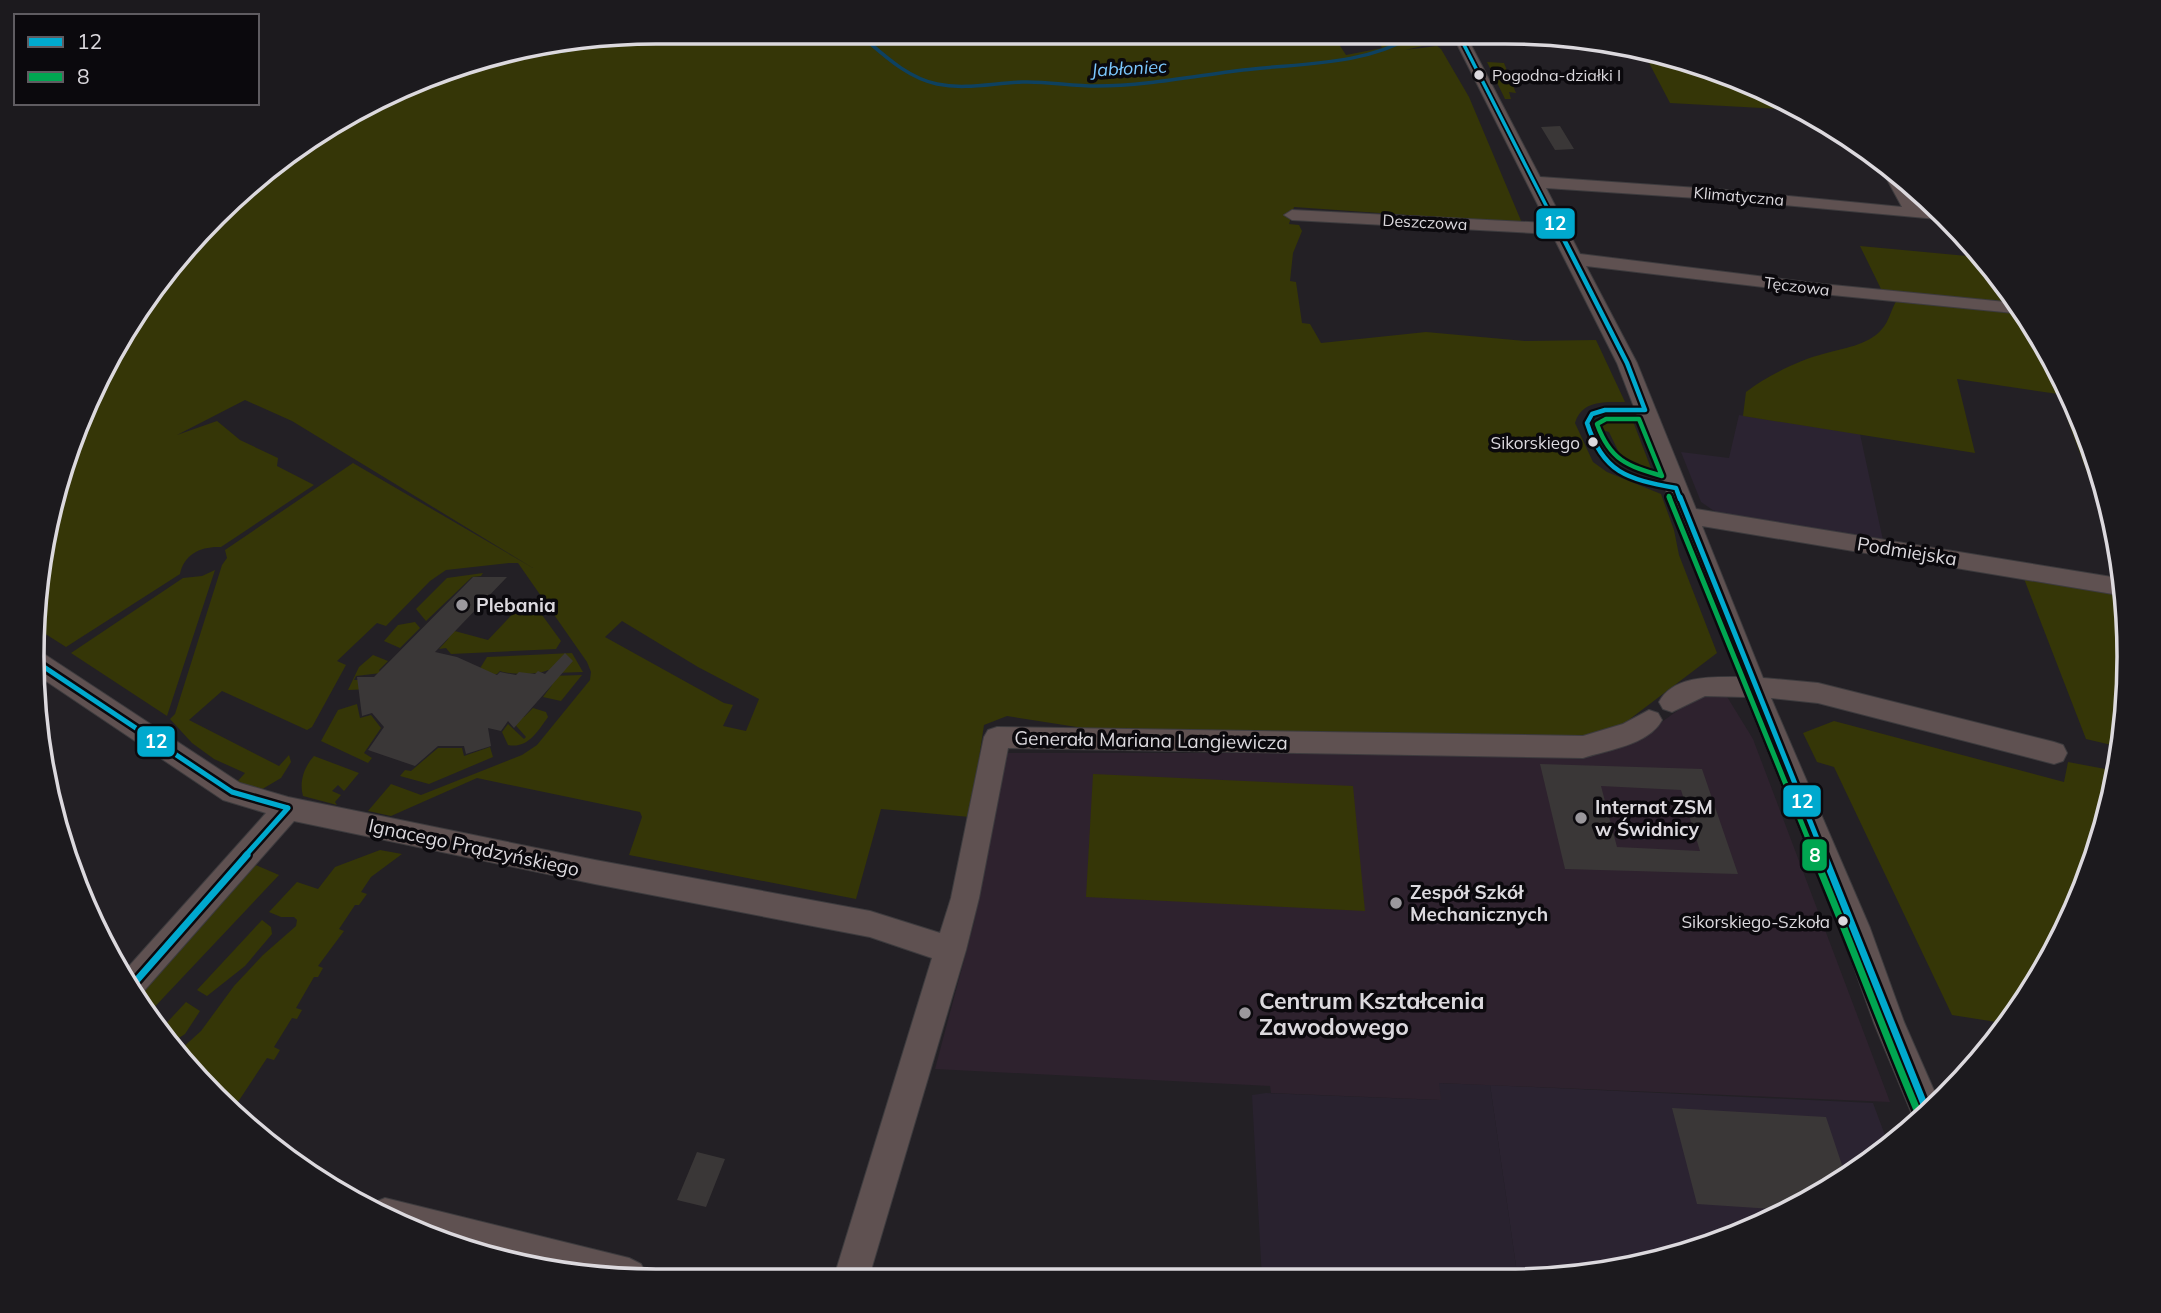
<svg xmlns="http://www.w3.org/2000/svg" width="2161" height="1313" font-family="Mulish,sans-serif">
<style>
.commercial{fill:#2b2331}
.built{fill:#29222f}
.education{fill:#2e222e}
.green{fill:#353607;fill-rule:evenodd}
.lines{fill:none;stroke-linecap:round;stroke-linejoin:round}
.stream{stroke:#0e4160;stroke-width:3.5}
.building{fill:#3a3737;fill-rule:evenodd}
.minor-casing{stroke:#3d3b3e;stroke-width:2}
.minor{fill:#5f5151;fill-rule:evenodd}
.bus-1-far3-casing{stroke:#0b090d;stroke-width:7}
.bus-1-far2-casing{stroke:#0b090d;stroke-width:9}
.bus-1-far1-casing{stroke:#0b090d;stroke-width:10}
.bus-1-casing{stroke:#0b090d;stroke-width:12}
.bus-2-far2-casing{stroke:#0b090d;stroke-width:9}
.bus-2-far1-casing{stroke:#0b090d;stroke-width:10}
.bus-2-casing{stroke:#0b090d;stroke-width:12}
.bus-1-far3{stroke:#00a9ce;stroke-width:3.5}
.bus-1-far2{stroke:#00a9ce;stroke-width:4.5}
.bus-1-far1{stroke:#00a9ce;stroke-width:5}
.bus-1{stroke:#00a9ce;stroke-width:7}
.bus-2-far2{stroke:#00a651;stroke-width:4.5}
.bus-2-far1{stroke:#00a651;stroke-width:5}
.bus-2{stroke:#00a651;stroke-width:7}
.bus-dot{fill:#dcd9de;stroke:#0b090d;stroke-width:2.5}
.poi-dot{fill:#9b989d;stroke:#0b090d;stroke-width:2.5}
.labels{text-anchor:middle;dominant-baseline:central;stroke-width:7;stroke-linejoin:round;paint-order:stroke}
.far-bus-label{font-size:16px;fill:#dcd9de;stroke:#0b090d;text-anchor:start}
.far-street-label{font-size:16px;fill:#dcd9de;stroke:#0b090d}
.bus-label{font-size:17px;fill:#dcd9de;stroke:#0b090d;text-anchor:end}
.far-water-label{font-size:18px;font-style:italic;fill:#7bc8ff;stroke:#0b090d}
.street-label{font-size:19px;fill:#dcd9de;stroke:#0b090d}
.poi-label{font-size:19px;font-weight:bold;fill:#dcd9de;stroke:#0b090d;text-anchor:start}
.near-poi-label{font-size:23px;font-weight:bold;fill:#dcd9de;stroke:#0b090d;text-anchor:start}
.rim{fill:none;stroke:#dcd9de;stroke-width:3.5}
.line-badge{stroke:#0b090d;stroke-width:2.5}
.badge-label{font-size:19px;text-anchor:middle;font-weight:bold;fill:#fff}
</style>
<rect width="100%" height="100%" fill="#232025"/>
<path class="commercial" d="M1739,415L1860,434L1883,540L1720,515L1701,502L1681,452L1729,458Z
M1490,1085L1873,1103L1889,1146L1817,1198L1667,1260L1546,1280H1518Z"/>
<path class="built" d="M1438,1083L1490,1085L1518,1280L1262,1279L1252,1095L1266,1093L1440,1100Z"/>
<path class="education" d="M1702,693L1726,695L1753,739L1890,1102L1439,1083L1441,1100L1271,1093L1270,1086L935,1069L974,923L1004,753H1301L1645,734Z"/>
<path class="green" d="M657,32L1333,35L1346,55L1382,48L1379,42L1394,36H1441L1433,40L1436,43L1405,50L1437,46L1441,49L1469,97L1522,223L1294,207L1289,224L1299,225L1302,231L1293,253L1290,281L1296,282L1302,323L1310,324L1321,343L1426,332L1525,341L1596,340L1625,402C1604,402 1582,400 1575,423L1593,462L1607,472L1661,494L1674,530L1679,555L1717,653L1622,725L1586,739L1096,730L1007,716L984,725L970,817L881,809L856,899L629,855L642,817L640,812L477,778L391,816L368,811L391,784L421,795L522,755L537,745L590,680L591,672L587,662L518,563H509L446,570L430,581L386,626L377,623L337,661L346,665L312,727L307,730L222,691L189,720L279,766L289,755L291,762L281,778L259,791L236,783L245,773L214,759L192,743L170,719L175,714L222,565L227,558L225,550L353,463L533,568L292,421L245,400L177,435L217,421L240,440L278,458L277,466L314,485L221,547C201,546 184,554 180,574L66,647L36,628L65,456L160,276L276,160L451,67ZM622,621L698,667L759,699L746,731L723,726L733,705L724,703L605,637Z
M1646,57L1664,58L1719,72L1726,86H1755L1798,110L1670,103Z
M1487,62L1504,63L1516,93L1509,92L1511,99H1505Z
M1950,223L1974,244L2018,306L1882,291L1860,246L1967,256Z
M1897,300L2023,313C2058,361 2090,427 2103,485L2091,483L2058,394L1957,379L1975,453L1743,416L1746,392C1765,377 1799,360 1823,354C1842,348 1868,346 1882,329C1889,322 1891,309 1897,300Z
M1615,414L1631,416L1654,476L1619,464L1610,457L1622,459L1609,432L1595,428V422L1605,415Z
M215,570L167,716L71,653L183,578L202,576Z
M483,573L481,576L472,577L426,621L416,609L447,578Z
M2023,576L2125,595L2128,697L2120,747L2086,739Z
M529,602L534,604L561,641L556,649L451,654L446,648L439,649L448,639L451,630L488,640L521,605Z
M415,622L420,628L400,648L384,641L398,625Z
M572,653L583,672L554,673L548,670C537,675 513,675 500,671L497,674H482L479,670L487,657Z
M373,655L388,661L379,670L381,673L356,676L354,680H380L371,689L348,690L359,667Z
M582,675L561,701L543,697L552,685L547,679L550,676Z
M357,704L360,718L371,715L381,728L364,753L372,758L368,763L321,741L338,710Z
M533,708L546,712L548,717C538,731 528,749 508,745L502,732L508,724L524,739L526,737L511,720L514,717H524Z
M1834,721L2064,782L2068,762L2116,771L2108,818L2065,933L2009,1024L1952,1015L1834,767L1817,762L1803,733Z
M490,747L493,757L429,784L400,776L405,770L411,771L438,748H462L464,756Z
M314,756L359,773L344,791L338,785L332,791L341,795L335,802L337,805L303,796C299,782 304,767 314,756Z
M1093,774L1353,786L1365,911L1086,897Z
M380,850L402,854L371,877L361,892L367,894L359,905H355L339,929L344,931L318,966L323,968L318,977H314L296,1008L302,1010L297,1019L292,1018L274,1047L280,1050L274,1060L267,1058L234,1108L180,1050L201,1031L234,986L263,955L296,926L297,920L294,917H281L269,912L297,882L318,889L335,867Z
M251,863L279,875L147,1015L134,997Z
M262,920L271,927L272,934L245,966L207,996L197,990Z
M186,1002L200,1011L185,1034L173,1042L161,1029Z"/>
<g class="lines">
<path class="stream" d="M858,33C882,53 905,77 937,84C965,90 993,83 1022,82C1046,81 1071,86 1096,86C1146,86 1194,76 1243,70C1300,63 1362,66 1413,36
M448,69L568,50L616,38"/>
</g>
<path class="building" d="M1560,126L1574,149L1555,150L1541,127Z
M473,577H507L435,652L457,657L497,675L500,672L516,675L519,672L535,674L538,671L545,674L565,653L573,661L514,728L508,721L501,731L488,728L491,746L466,754L464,746H438L415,766L368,750L384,727L372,713L362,716L357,677H374Z
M1540,764L1702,769L1738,874L1565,869ZM1601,786L1681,790L1700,851L1617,847Z
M1672,1108L1826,1117L1846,1177L1817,1198L1788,1210L1697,1204Z
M697,1152L725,1159L706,1207L677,1200Z"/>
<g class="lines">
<defs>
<path id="minor" d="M1453,36H1514L1507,40L1470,43L1540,177L1727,190L1902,207L1877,161L1880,158L1902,176L1920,209L1938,210L1948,220L1727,200L1546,188L1580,254L1822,284L2016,303L2024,314L1822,294L1586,266L1637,363L1696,509L2124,579L2125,596L1702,526L1763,678L1818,683L2054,742L2063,745L2067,753L2063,761L2054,764L1818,703L1771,698L1870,928L1904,1022L1939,1102L1917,1126L1874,1023L1840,928L1746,697L1705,696L1672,712L1663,709L1659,702C1673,675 1713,677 1738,677L1617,363L1552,234L1292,220L1284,215L1292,210L1547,223Z
M33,650L41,652L240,783L288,797L595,860L870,911L940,933L951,898L984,737L988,730L997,727L1583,736L1623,724L1649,710L1658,713L1662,720C1649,745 1607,750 1583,758L1008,748L979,898L966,950L869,1277H834L932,958L870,937L595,884L294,821L135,1001L122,974L266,813L223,800L34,673Z
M385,1198L629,1258L641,1264L647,1276H575L418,1234L371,1207L373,1203Z"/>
</defs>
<use href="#minor" class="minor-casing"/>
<use href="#minor" class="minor"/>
<defs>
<path id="bus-1-far3" d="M1461,39L1553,219"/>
<path id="bus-1-far2" d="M1553,218L1627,363L1645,410
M1645,410H1605L1592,414L1587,423C1603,473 1627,479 1676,488
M1676,488L1680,499"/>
<path id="bus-1-far1" d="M1680,497L1824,856
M32,659L232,792L288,808
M245,856L288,808"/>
<path id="bus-1" d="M1824,855L1928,1114
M129,989L247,855"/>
<path id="bus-2-far2" d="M1606,419H1639L1662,476C1627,466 1610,460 1597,424Z
M1669,496L1670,499"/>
<path id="bus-2-far1" d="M1669,497L1815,856"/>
<path id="bus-2" d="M1814,855C1851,942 1883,1030 1920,1117"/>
</defs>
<use href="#bus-1-far3" class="bus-1-far3-casing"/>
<use href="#bus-1-far2" class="bus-1-far2-casing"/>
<use href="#bus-1-far1" class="bus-1-far1-casing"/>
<use href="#bus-1" class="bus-1-casing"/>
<use href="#bus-2-far2" class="bus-2-far2-casing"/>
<use href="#bus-2-far1" class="bus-2-far1-casing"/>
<use href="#bus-2" class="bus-2-casing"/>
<use href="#bus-1-far3" class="bus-1-far3"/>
<use href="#bus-1-far2" class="bus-1-far2"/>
<use href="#bus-1-far1" class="bus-1-far1"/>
<use href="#bus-1" class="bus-1"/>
<use href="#bus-2-far2" class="bus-2-far2"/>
<use href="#bus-2-far1" class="bus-2-far1"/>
<use href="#bus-2" class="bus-2"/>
</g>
<g class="bus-dot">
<circle cx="1479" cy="75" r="6"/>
<circle cx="1593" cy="442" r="6"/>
<circle cx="1843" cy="921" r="6"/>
</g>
<g class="poi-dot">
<circle cx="462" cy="605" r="7"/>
<circle cx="1581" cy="818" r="7"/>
<circle cx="1396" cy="903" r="7"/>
<circle cx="1245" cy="1013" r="7"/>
</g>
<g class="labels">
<g class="far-bus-label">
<text x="1492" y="75">Pogodna-działki I</text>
</g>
<g class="far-street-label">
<text transform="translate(1739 196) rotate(5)">Klimatyczna</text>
<text transform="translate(1425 222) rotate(3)">Deszczowa</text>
<text transform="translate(1797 286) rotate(7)">Tęczowa</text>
</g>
<g class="bus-label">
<text x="1580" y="442">Sikorskiego</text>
<text x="1830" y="921">Sikorskiego-Szkoła</text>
</g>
<g class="far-water-label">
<text transform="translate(1129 68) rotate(-3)">Jabłoniec</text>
</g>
<g class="street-label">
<text transform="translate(1907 551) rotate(9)">Podmiejska</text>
<text transform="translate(1151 740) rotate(1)">Generała Mariana Langiewicza</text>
<text transform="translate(474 847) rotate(12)">Ignacego Prądzyńskiego</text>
</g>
<g class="poi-label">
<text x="476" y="605">Plebania</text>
<text x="1595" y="807">Internat ZSM<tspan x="1595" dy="22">w Świdnicy</tspan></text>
<text x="1410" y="892">Zespół Szkół<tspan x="1410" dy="22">Mechanicznych</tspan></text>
</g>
<g class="near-poi-label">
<text x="1259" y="1000">Centrum Kształcenia<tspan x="1259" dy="26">Zawodowego</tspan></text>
</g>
</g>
<path d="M0 0H2161V1313H0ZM656 44H1505A612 612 0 0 1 2117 656V657A612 612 0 0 1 1505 1269H656A612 612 0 0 1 44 657V656A612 612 0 0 1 656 44Z" fill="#1c1a1e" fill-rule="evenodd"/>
<path class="rim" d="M656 44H1505A612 612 0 0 1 2117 656V657A612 612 0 0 1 1505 1269H656A612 612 0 0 1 44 657V656A612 612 0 0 1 656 44Z"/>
<g class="line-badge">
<rect x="1535" y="207" width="41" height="33" rx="7" fill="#00a9ce"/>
<rect x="136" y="725" width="40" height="33" rx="7" fill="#00a9ce"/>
<rect x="1782" y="784" width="40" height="34" rx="7" fill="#00a9ce"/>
<rect x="1801" y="838" width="27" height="34" rx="7" fill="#00a651"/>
</g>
<g class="badge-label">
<text x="1555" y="230">12</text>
<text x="156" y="748">12</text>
<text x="1802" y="808">12</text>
<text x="1815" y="862">8</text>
</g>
<rect x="14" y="14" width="245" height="91" fill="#0b090d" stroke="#5f5c61" stroke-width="2"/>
<rect x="28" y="37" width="35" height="10" fill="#00a9ce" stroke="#5f5c61" stroke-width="2"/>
<text x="77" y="49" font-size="21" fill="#dcd9de">12</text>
<rect x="28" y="72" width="35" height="10" fill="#00a651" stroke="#5f5c61" stroke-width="2"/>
<text x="77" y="84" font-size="21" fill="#dcd9de">8</text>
</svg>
